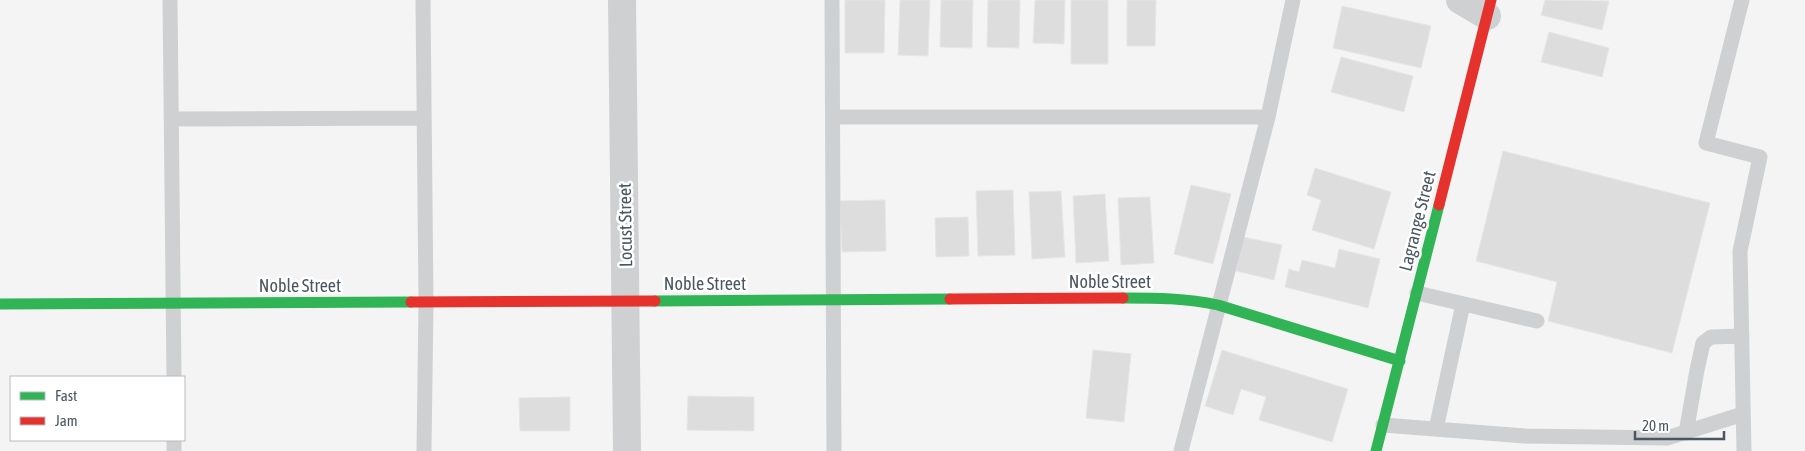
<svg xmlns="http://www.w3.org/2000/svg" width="1805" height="451" font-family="'Asap Condensed',sans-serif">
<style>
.building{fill:#ddddde;stroke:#e5e6e7}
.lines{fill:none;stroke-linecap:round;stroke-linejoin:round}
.lane{stroke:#ced0d2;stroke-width:15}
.street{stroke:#ced0d2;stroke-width:28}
.fast{stroke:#30b455;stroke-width:11}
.jam{stroke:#e5322d;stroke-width:11}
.labels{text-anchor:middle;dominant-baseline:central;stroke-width:5;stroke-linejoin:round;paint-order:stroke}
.street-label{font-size:18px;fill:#4a5661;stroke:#fff}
</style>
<rect width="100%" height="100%" fill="#f4f4f4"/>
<path class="building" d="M845,0H885L884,53H845Z
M900,0H930L928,56L898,55Z
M941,0H973L972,48L940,47Z
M988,0H1020L1019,48L987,47Z
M1035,0H1065L1064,44L1033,43Z
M1071,0H1108V64H1071Z
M1127,0H1156L1155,46H1127Z
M1545,0L1609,1L1602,30L1541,15Z
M1342,6L1431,26L1421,68L1333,48Z
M1549,32L1609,48L1602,77L1541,62Z
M1341,57L1413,76L1404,112L1331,92Z
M1503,151L1710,203L1672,353L1548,321L1557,282L1476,261Z
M1315,168L1391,192L1374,249L1312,230L1321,200L1307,195Z
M1191,185L1231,194L1213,264L1174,254Z
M1013,190L1015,255L978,256L976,191Z
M1061,191L1065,257L1032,259L1029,192Z
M1105,194L1109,261L1076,263L1073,196Z
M1150,197L1154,263L1121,265L1118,198Z
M885,200L886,251L842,252L840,201Z
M968,217L969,256L936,257L935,218Z
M1243,237L1282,245L1274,280L1236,271Z
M1339,249L1380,259L1368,308L1285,287L1289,269L1299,272L1302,260L1335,268Z
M1093,350L1131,354L1124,422L1086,418Z
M1222,350L1348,389L1332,442L1259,420L1266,397L1241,389L1233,415L1205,406Z
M688,396L754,397V431L687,430Z
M570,397V431H520L519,398Z"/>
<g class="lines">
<path class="lane" d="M170,0L174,377
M423,0L426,302L424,451
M832,0L834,451
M1742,0L1706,143L1760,157L1740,251L1744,451
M833,117H1268
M171,119L424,118
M1417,293L1537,321
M1383,425L1525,436L1667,438L1743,414
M1436,429L1463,304
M1686,433L1697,370L1703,343L1711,337L1742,336
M174,440V451
M1181,451L1268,117L1293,0"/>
<path class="street" d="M622,0L627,451
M1460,0L1487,16"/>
<path class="fast" d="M1123,298C1156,298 1186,298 1218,305L1400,361
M655,301L950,299
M0,304L411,302
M1376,451L1439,205"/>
<path class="jam" d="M1439,205L1491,0
M950,299L1123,298
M411,302L655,301"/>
</g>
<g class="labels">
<g class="street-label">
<text transform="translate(1417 221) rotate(-76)">Lagrange Street</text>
<text transform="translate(625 225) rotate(-91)">Locust Street</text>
<text x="1110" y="281">Noble Street</text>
<text x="705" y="283">Noble Street</text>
<text x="300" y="285">Noble Street</text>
</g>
</g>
<rect x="10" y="376" width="175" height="65" fill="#ffffff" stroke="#b7bbc0"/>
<rect x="20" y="392" width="25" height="8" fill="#30b455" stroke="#b7bbc0"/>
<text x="55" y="401" font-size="15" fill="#4a5661">Fast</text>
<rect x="20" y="417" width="25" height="8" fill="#e5322d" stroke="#b7bbc0"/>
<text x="55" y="426" font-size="15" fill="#4a5661">Jam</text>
<path d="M1635 431v8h89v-8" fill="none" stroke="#4a5661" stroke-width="2.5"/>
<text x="1642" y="431" font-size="15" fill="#4a5661" stroke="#ffffff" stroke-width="4" paint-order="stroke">20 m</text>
</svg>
